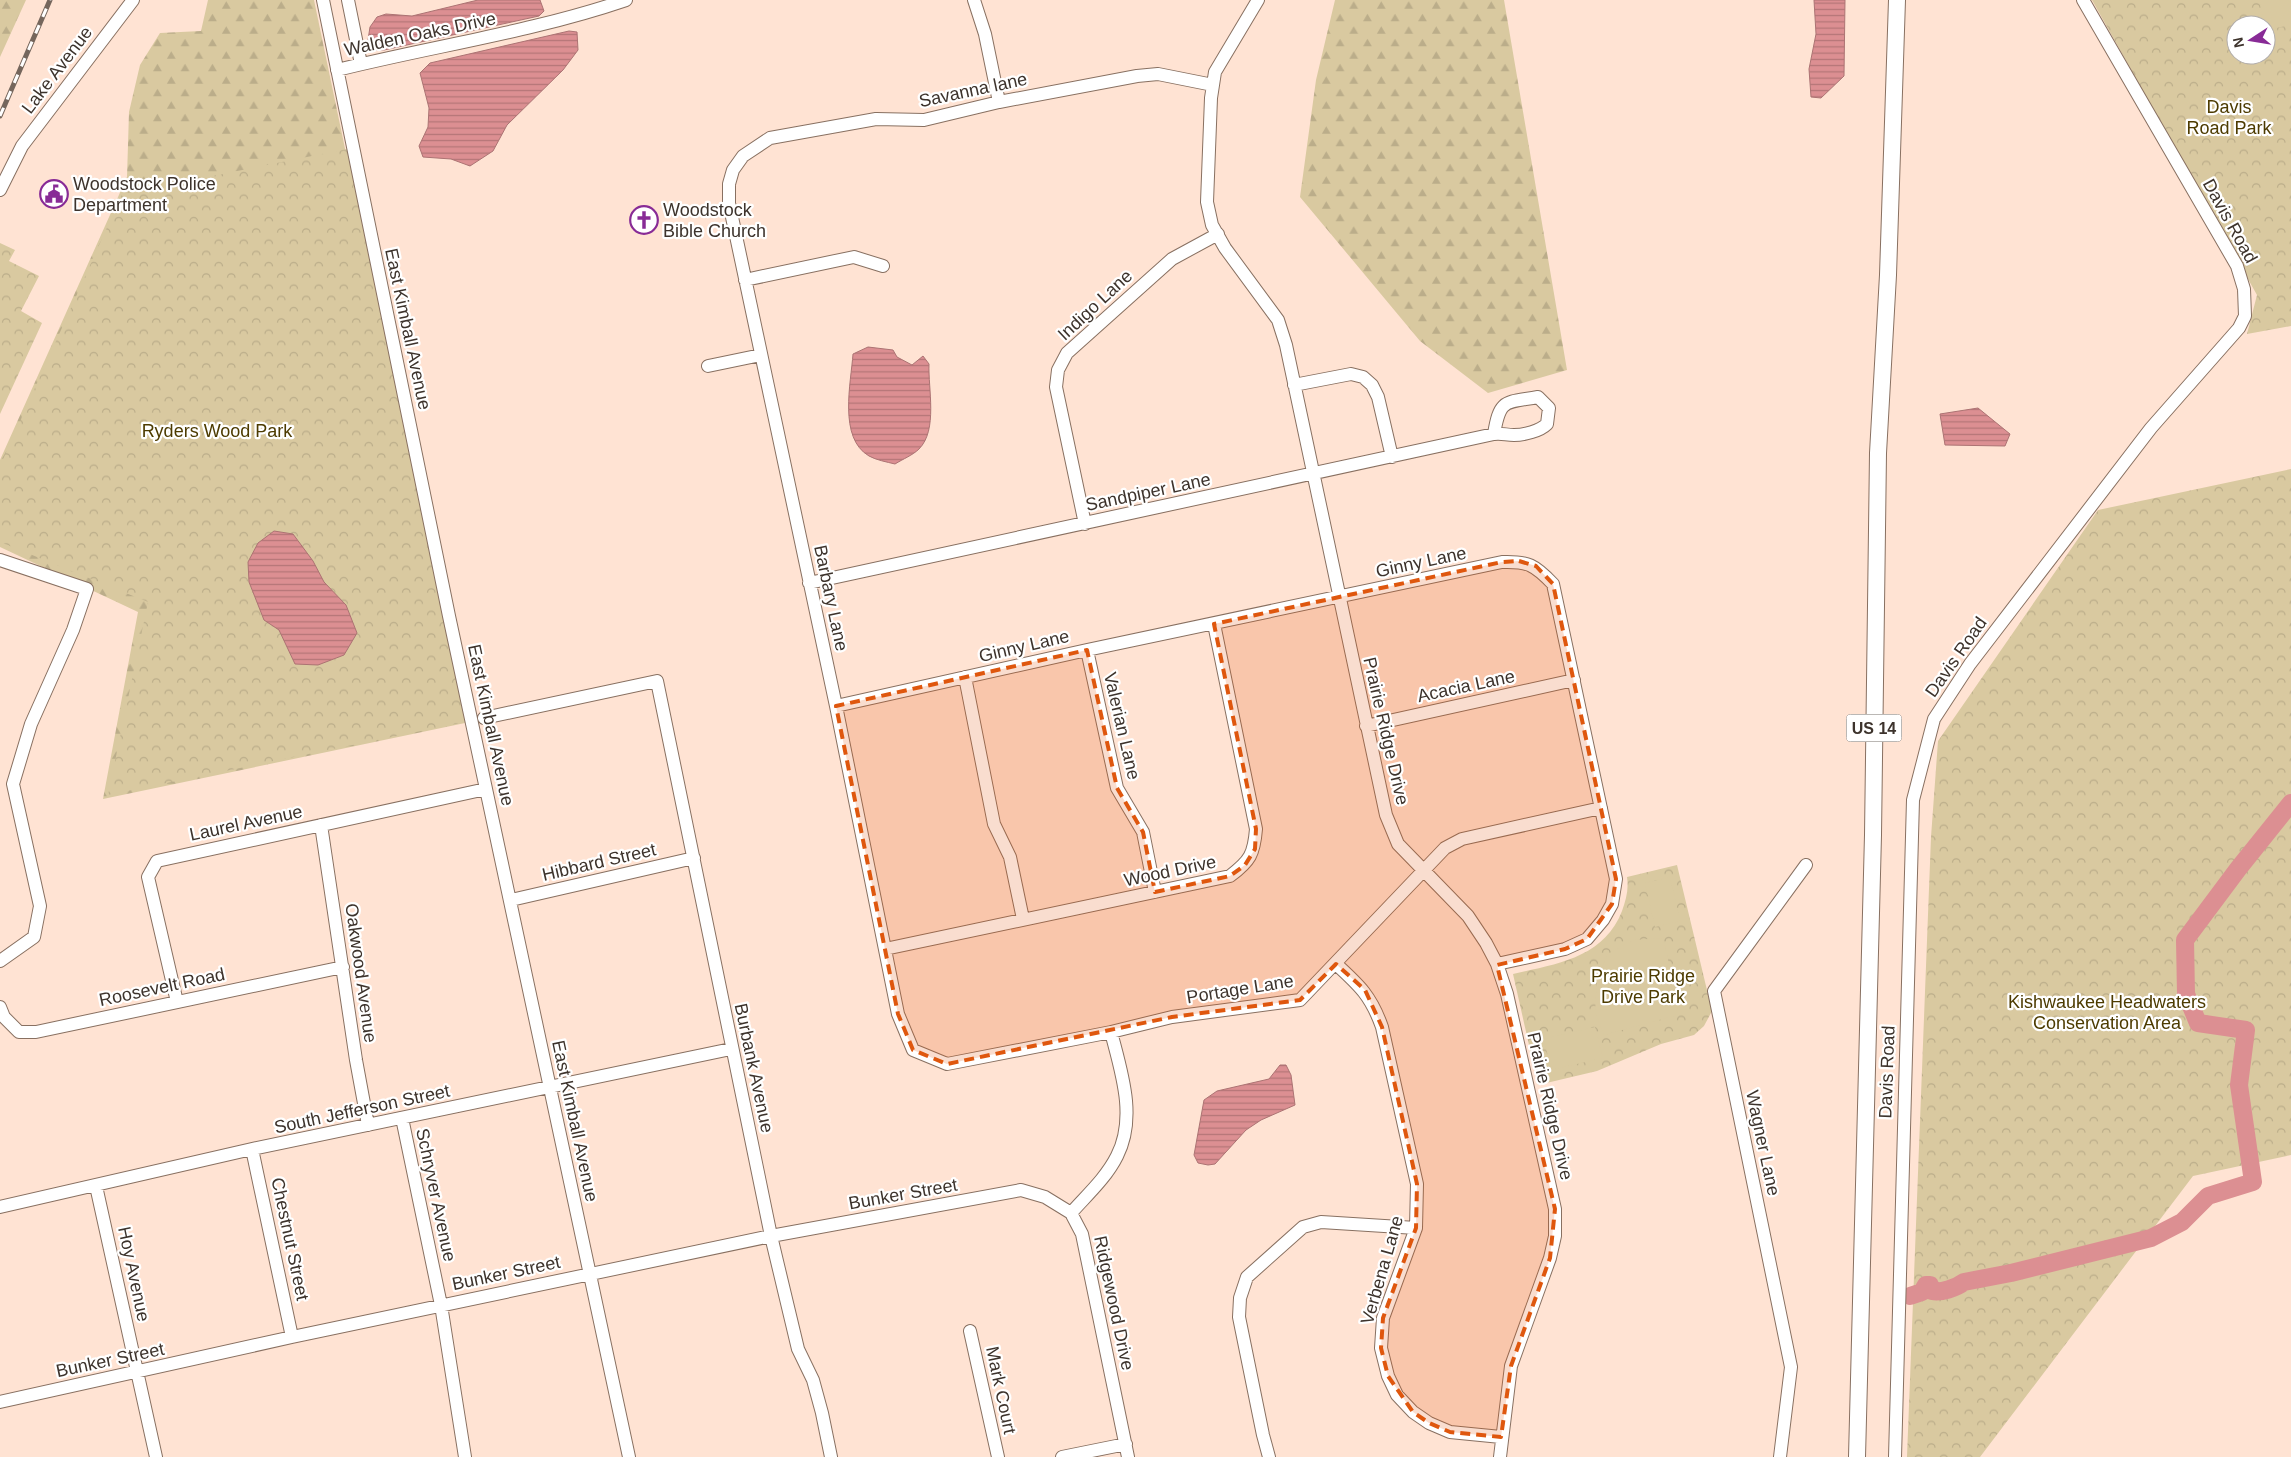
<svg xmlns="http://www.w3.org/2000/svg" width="2291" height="1457" font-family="Helvetica,sans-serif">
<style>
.forest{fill:url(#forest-firs)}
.park{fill:url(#park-crowns);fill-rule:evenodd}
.garden{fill:#d9c9a0}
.water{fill:url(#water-rules);stroke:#ac7373}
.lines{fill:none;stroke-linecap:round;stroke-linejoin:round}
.river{stroke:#dc8f92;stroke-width:18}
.minor-casing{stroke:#887061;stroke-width:14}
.major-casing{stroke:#887061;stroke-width:18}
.minor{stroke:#fff;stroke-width:12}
.major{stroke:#fff;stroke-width:16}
.rail-casing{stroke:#75665c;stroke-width:5}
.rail{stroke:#fff;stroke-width:3;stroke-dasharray:9;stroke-linecap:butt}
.marked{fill:#df570e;fill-opacity:0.2;stroke:#df570e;stroke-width:4;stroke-dasharray:10 6;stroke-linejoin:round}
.labels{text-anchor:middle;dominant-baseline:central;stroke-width:4.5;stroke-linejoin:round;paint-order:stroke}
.shield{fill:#fff;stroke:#77706b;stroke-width:1}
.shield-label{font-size:16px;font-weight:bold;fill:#3d332c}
.street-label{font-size:18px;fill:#3d332c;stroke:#fff}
.park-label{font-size:18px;fill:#4d3b00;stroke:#fff}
.poi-label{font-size:18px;fill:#3d332c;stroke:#fff;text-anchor:start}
</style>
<defs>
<pattern id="forest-firs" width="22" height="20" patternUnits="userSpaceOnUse" patternTransform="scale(1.25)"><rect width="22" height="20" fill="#d9c9a0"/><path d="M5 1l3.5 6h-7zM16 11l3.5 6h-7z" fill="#bbad8a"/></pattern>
<pattern id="park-crowns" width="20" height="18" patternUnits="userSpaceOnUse" patternTransform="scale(1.25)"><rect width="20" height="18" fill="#d9c9a0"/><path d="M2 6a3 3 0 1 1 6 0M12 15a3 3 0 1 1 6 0" fill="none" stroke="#bbad8a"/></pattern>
<pattern id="water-rules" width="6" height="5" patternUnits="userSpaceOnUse" patternTransform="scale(1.25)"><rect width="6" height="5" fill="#dc8f92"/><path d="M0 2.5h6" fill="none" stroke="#b47577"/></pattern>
</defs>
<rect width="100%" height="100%" fill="#ffe3d3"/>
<path class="forest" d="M0,0H26L0,57Z
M208,0H314L465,723L103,799L138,612L0,547V460L127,177L129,112L140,65L160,33L201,31Z
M1335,0H1504L1567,370L1488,393L1420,341L1300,197L1316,80Z"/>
<path class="park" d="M2092,0H2291V326L2247,334L2257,295ZM2236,25H2266V55H2236Z
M347,149L465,722L108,795L148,602L0,542V466L122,194Z
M0,243L15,250L9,261L39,276L21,311L42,323L0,414Z
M2291,469V1155L2193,1176L1980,1457H1907L1931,837L1938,741L2098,510Z
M1677,865L1712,1011L1704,1026L1694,1035L1661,1044L1597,1071L1538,1085L1513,974C1556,964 1604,958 1622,911C1626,900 1629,889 1627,877Z"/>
<path class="garden" d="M2259,0H2291V25L2266,30Z
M1670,877L1680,921L1655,927L1645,883Z
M1663,938L1679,1007L1674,1016L1604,1035L1595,1012L1597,978L1608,954L1634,940Z
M1595,1027L1603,1058L1551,1070L1544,1039Z"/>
<path class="water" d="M478,0H540L544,11L539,16L384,50H375L368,40L370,27L377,17L386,14L412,16Z
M1814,0H1845L1844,76L1821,98L1811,97L1809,69L1816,34Z
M569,31L577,32L578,50L563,70L507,125L493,151L470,166L451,159L423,157L419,146L428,127L429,108L420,73L430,63Z
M868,347L893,350L897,357L912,365L923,356L929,364C928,389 938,430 919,449C913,455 903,459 895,464C887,462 876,460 869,456C838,438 851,383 853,354Z
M1978,408L2010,434L2005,446L1945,445L1940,414Z
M274,531L293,534L313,561L324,582L346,605L357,633L344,655L318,665L295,664L279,630L264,620L249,582L248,562L258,543Z
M1280,1065H1286L1291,1075L1295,1105L1261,1120L1246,1130L1215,1164L1208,1165L1198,1163L1194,1155L1204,1100L1217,1091L1269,1079Z"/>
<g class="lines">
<path class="river" d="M1910,1296L1922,1292L1926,1285H1930L1932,1291C1941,1293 1956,1288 1964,1282L2011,1273L2151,1238L2182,1222L2208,1196L2253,1182L2239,1085L2246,1030L2198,1023L2186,994L2185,940L2238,869L2291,803"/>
<defs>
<path id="minor" d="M323,0L449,616L629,1457
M348,0L361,64
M974,0L985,34L999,102
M1258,0L1215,72L1211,98L1207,202L1212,225L1225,248L1278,320L1286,345L1386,815L1398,844L1468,916L1486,943L1497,964L1507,994L1555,1209V1236L1550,1258L1511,1366L1500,1457
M337,70C433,46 532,32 626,0
M1213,85L1158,74L1137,76L999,102L924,120L876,119L770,138L743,156L733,170L729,184V203L836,706L898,1014L913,1050L947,1064L1111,1032L1172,1017L1300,1000L1445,848L1462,839L1601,808
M0,190L22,146L133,0
M745,280L854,257L883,266
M708,366L761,355
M1294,385L1351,374L1363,377L1372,385L1378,397L1392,457
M1085,524L1056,387L1058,370L1067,353L1172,259L1218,234
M0,560L87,589L73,630L31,724L13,784L40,906L34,937L0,961
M809,583L1494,434C1502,433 1506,435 1514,435C1524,435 1540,431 1547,424L1549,408L1538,397C1505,403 1500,398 1494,434
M1087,650L1117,788L1143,832L1155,892
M965,677L994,824L1010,857L1023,919
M836,706L1087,650L1502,562C1528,561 1535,565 1553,584L1616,879L1612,904L1603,920L1587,939L1565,949L1497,964
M484,718L657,681L771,1236L798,1349L813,1380L822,1413L831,1457
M1366,726L1574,680
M321,825L356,1060L368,1125
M511,900L694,858
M885,949L1230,876C1250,861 1254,854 1256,829L1214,624
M1336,964C1360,986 1371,996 1382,1027L1417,1184L1416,1228L1383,1318L1381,1348L1388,1376L1397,1395L1413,1412L1429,1423L1450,1432L1501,1437
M177,1002L148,877L157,861L486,789
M0,1007L4,1017L19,1032H36L343,967
M402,1118L441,1305L465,1457
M252,1149L292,1337
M96,1186L156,1457
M0,1207L252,1149L731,1049
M1071,1213C1087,1195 1106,1178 1117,1156C1137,1117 1121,1071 1111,1032
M970,1331L998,1457
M0,1402L292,1337L771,1236L1021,1190L1045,1197L1071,1213L1082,1234L1128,1457
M1062,1457L1126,1444
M1269,1457L1263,1435L1239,1317L1240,1298L1247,1277L1303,1227L1321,1222L1416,1228
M1780,1457L1791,1367L1714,991L1806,865
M1895,1457L1913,800L1934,719L1970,664L2151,428L2239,328L2245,316L2244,289L2237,266L2083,0"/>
<path id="major" d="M1857,1457L1873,835L1878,453L1888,275L1897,0"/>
</defs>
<use href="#minor" class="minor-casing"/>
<use href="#major" class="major-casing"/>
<use href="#minor" class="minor"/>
<use href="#major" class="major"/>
<defs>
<path id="rail" d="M0,116L50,0"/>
</defs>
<use href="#rail" class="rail-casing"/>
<use href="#rail" class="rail"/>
</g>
<path class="marked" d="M1519,561L1536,566L1553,584L1616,879L1612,904L1587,939L1565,949L1497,965L1555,1209L1550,1258L1511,1366L1501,1437L1450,1432L1429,1423L1413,1412L1388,1376L1381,1348L1383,1318L1416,1228L1417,1184L1382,1027L1365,990L1336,964L1300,1000L1172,1017L947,1064L913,1050L898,1014L836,706L1087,650L1117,788L1143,832L1155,892L1230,876L1245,865L1255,849L1256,829L1214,624L1502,562Z"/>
<defs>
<symbol id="civic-ring" viewBox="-11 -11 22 22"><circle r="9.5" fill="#fff" stroke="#882b96" stroke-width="1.5"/><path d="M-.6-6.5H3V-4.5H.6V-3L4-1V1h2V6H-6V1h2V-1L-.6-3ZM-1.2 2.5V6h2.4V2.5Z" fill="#882b96"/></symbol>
<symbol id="church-ring" viewBox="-11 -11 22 22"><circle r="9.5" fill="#fff" stroke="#882b96" stroke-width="1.5"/><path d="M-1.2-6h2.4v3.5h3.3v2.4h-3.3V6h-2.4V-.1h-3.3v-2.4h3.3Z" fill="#882b96"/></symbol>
</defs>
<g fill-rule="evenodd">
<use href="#civic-ring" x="38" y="178" width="32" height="32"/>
<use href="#church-ring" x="628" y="204" width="32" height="32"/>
</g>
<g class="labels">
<rect class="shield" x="1846.5" y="714.5" width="55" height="27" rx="4"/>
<g class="shield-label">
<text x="1874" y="728">US 14</text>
</g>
<g class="street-label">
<text transform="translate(420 34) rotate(-12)">Walden Oaks Drive</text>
<text transform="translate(57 70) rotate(-53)">Lake Avenue</text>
<text transform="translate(973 90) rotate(-12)">Savanna lane</text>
<text transform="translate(2230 221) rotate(61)">Davis Road</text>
<text transform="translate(1095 305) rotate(-43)">Indigo Lane</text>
<text transform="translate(408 329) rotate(78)">East Kimball Avenue</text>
<text transform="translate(1148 492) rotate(-12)">Sandpiper Lane</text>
<text transform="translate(1421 562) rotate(-12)">Ginny Lane</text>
<text transform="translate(831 598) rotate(78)">Barbary Lane</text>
<text transform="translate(1024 646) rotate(-13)">Ginny Lane</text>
<text transform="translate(1956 657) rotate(-55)">Davis Road</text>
<text transform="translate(1466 686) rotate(-12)">Acacia Lane</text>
<text transform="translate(491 725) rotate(78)">East Kimball Avenue</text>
<text transform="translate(1122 726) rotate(77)">Valerian Lane</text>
<text transform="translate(1386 731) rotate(77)">Prairie Ridge Drive</text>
<text transform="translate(246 823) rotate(-12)">Laurel Avenue</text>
<text transform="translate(599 862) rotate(-13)">Hibbard Street</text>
<text transform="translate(1170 871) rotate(-12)">Wood Drive</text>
<text transform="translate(361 973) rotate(82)">Oakwood Avenue</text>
<text transform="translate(162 987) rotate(-12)">Roosevelt Road</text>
<text transform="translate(1240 989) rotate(-9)">Portage Lane</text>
<text transform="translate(754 1068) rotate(78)">Burbank Avenue</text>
<text transform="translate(1887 1072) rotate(-88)">Davis Road</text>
<text transform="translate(1550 1106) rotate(77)">Prairie Ridge Drive</text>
<text transform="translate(362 1109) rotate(-12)">South Jefferson Street</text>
<text transform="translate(575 1121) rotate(78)">East Kimball Avenue</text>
<text transform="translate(1763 1143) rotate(78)">Wagner Lane</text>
<text transform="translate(903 1194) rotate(-10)">Bunker Street</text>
<text transform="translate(436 1195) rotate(78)">Schryver Avenue</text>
<text transform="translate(290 1239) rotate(78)">Chestnut Street</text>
<text transform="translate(1382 1270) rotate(-74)">Verbena Lane</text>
<text transform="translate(506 1273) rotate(-12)">Bunker Street</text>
<text transform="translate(134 1274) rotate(78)">Hoy Avenue</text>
<text transform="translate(1114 1303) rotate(78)">Ridgewood Drive</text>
<text transform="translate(110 1360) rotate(-12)">Bunker Street</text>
<text transform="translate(1001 1390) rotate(78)">Mark Court</text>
</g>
<g class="park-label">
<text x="2229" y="107">Davis<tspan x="2229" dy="21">Road Park</tspan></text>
<text x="217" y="431">Ryders Wood Park</text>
<text x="1643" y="976">Prairie Ridge<tspan x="1643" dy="21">Drive Park</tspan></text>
<text x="2107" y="1002">Kishwaukee Headwaters<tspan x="2107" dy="21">Conservation Area</tspan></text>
</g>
<g class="poi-label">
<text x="73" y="184">Woodstock Police<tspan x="73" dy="21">Department</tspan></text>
<text x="663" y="210">Woodstock<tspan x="663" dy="21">Bible Church</tspan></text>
</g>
</g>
<g transform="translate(2251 40) rotate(258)"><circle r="24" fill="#ffffff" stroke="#b1adab"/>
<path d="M0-4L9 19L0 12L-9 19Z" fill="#882b96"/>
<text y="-8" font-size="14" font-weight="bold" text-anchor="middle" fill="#3d332c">N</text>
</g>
</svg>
